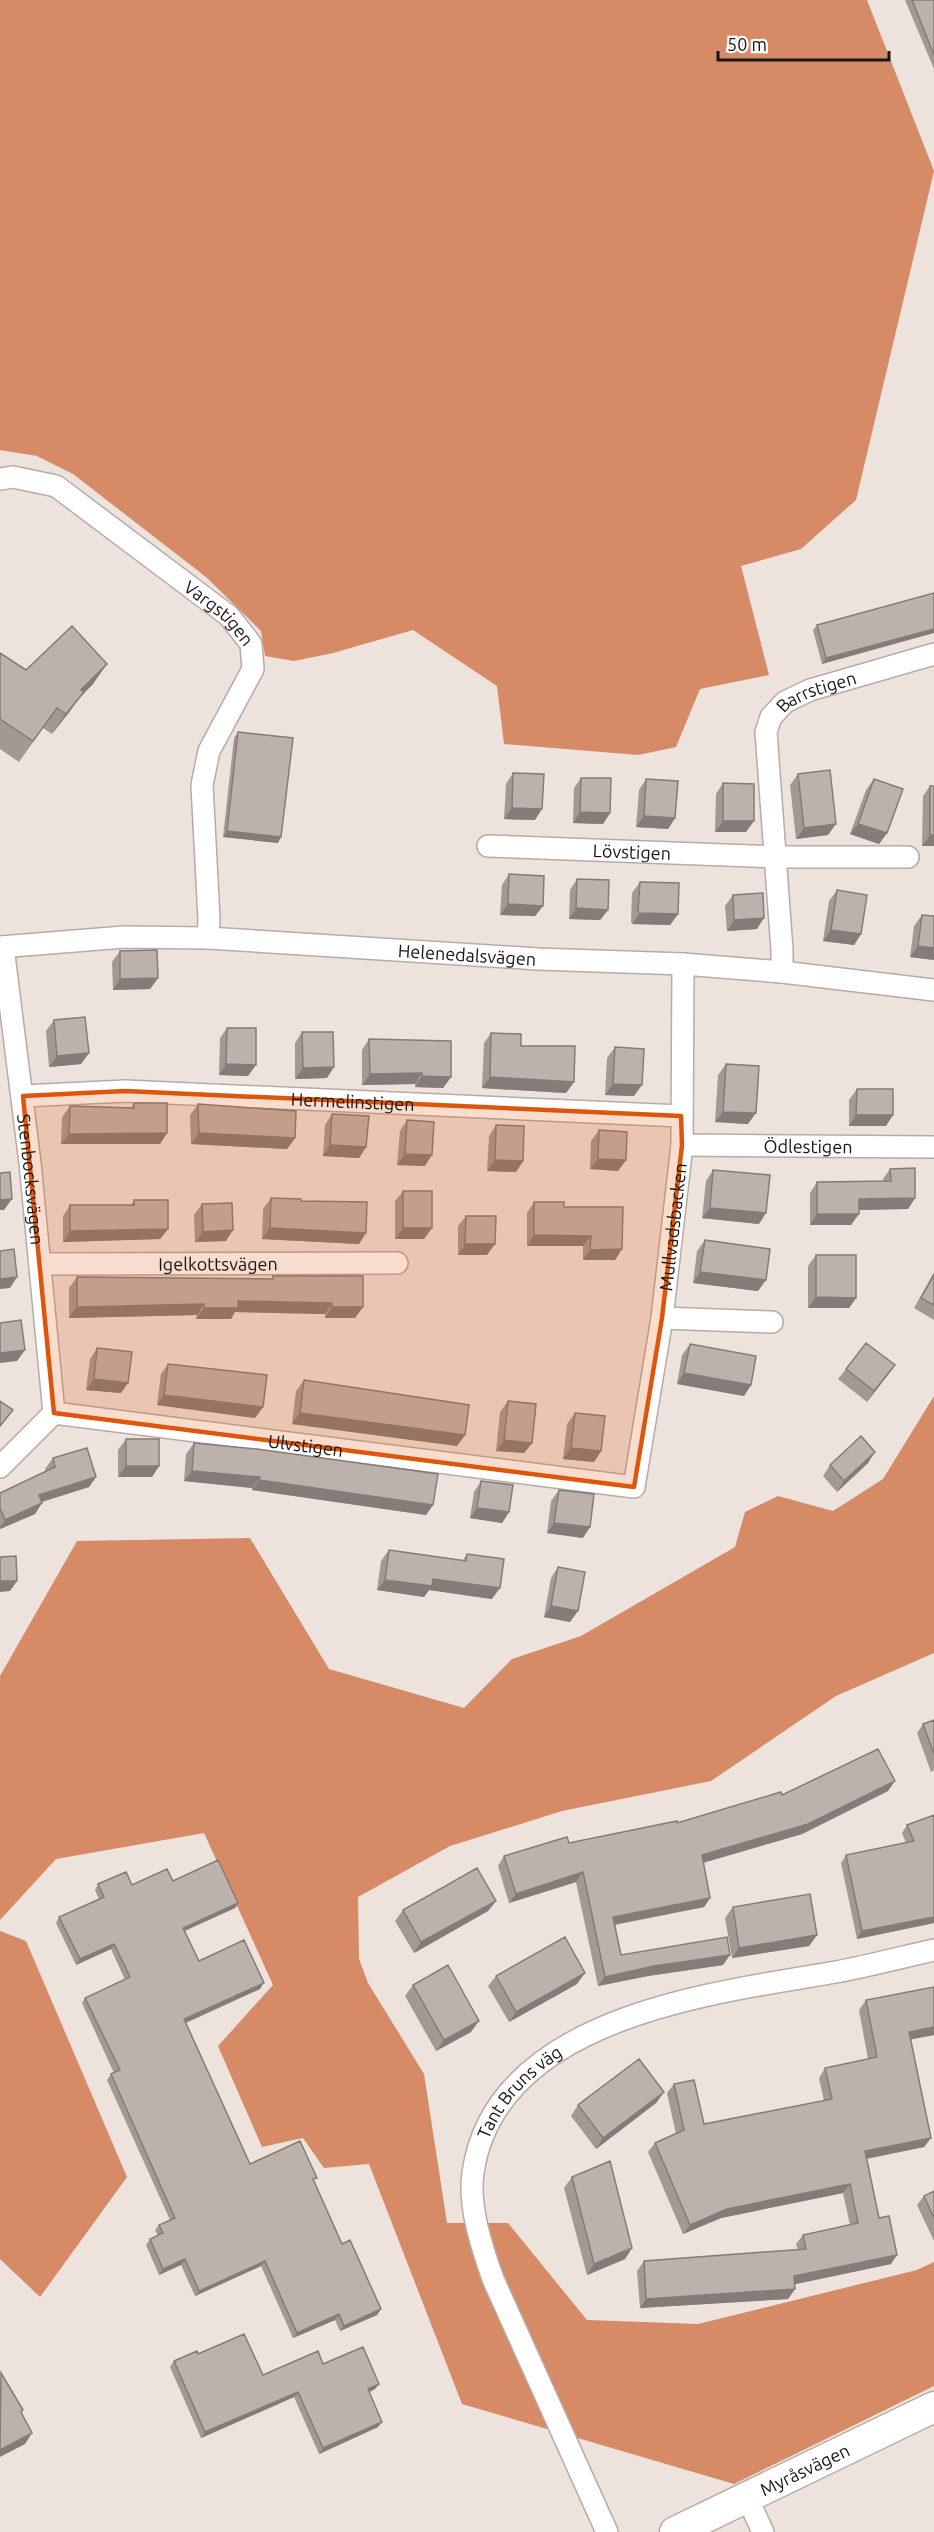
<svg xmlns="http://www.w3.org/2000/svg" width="934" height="2532" font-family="Ubuntu,sans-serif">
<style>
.forest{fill:#d68a66}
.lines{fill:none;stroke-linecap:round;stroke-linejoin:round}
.street-casing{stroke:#b7aba6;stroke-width:24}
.secondary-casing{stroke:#b7aba6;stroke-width:33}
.street{stroke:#fff;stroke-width:21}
.secondary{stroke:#fff;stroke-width:30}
.wall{fill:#a39894}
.shaded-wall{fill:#847c78}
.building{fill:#bdb1ac;stroke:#847c78;stroke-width:1.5}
.marked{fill:#de560c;fill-opacity:0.2;stroke:#de560c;stroke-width:4.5;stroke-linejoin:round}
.labels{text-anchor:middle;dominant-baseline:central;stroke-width:6;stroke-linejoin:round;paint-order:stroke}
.street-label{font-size:18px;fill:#181412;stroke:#fff}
</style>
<rect width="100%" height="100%" fill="#eee2dc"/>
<path class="forest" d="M0,0H867L934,171L856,500L801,549L741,566L769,675L700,689L676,747L638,755L504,744L497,686L413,630L333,653L294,661L265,656L261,631L206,577L73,474L37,456L0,450Z
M934,1396V1653L836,1696L711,1781L562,1811L450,1846L358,1897L359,1959L368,1983L424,2074L447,2223H508L587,2320L698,2324L917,2270L934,2262V2386L734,2484L462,2404L369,2164L324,2168L303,2138L262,2147L218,2046L273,1985L204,1833L56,1859L0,1920V1676L77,1541L250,1538L329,1669L464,1708L512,1659L581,1636L735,1547L745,1512L778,1496L833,1511L883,1479Z
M0,1931L26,1941L127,2177L40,2297L0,2259Z"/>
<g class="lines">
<defs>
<g id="street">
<path id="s1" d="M0,479L13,477L56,486L229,616L251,644L253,669L209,751L202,785L209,919L208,938"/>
<path id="s2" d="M488,846L775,857H908"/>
<path id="s3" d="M0,947L124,937L208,938L538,959L683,964L782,972L934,990"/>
<path id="s4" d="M3,947L30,1163L54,1413"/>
<path id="s5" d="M782,972V950L766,732L771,717L785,702L810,690L934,654"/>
<path id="s6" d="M23,1096L125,1091L681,1116"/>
<path id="s7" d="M682,1145L934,1147"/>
<path id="s8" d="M41,1264L397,1263"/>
<path d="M662,1318L772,1322"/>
<path id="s9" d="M0,1467L54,1413L634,1487L662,1318L682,1145L683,964"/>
<path d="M747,2497L763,2532"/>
<path id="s10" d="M607,2532L493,2279C482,2248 468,2206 473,2173C495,2017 713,1993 836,1972C869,1966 902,1957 934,1950"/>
</g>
<g id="secondary">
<path id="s11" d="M675,2532L934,2407"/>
</g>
</defs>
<use href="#street" class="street-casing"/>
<use href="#secondary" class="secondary-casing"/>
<use href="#street" class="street"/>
<use href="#secondary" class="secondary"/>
</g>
<path class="wall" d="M905,0H934V69Z
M934,593L822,664L813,630L817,625Z
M0,653L26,670L93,684L80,697L69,713L52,734L43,728L19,762L0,749Z
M238,732L278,843L223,837L234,738Z
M513,773L535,820L504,819L506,784Z
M798,774L828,835L796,839L790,785Z
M581,778L610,813L603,824L573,823L574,788Z
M646,779L675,818L668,829L636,827L639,790Z
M874,779L887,833L879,844L850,834L866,790Z
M723,783L746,832H715L716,794Z
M930,786H934V846H922L923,796Z
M509,874L543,906L535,916L500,915L502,885Z
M577,879L608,910L600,920L569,919L570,890Z
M640,882L678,914L670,925L632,924L631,921L632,893Z
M837,890L861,934L854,945L823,941L829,901Z
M733,895L757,929L727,931L725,906Z
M922,915L934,960L910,957L914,926Z
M120,951L158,978L150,989L113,990L112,962Z
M54,1020L89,1053L81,1064L49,1067L46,1031Z
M227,1028L248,1076L219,1075L220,1038Z
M302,1032L327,1078L295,1079V1043Z
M491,1033L521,1046L574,1082L566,1093L482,1088L484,1043Z
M369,1039L451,1077L443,1088L415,1087V1084L362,1085V1050Z
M615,1047L634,1096L605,1095L607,1058Z
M726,1064L748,1124L715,1122L718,1075Z
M857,1089L886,1126H849V1100Z
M134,1103L167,1133L160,1144H61L62,1117L70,1106L131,1108Z
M198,1104L295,1138L287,1149L191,1144L190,1115Z
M332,1114L366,1147L359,1158L323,1156L325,1125Z
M407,1120L425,1166L397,1165L400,1131Z
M496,1125L523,1161L516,1172L487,1171L489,1136Z
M599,1130L626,1160L618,1171L590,1169L591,1141Z
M890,1169L915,1198L908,1209L859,1210L851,1225H810V1193L817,1182H883V1179Z
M713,1170L759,1224L702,1218L706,1181Z
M403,1191L432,1228L424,1239H395V1201Z
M271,1198L301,1201L359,1244L262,1239L263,1209Z
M134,1200L168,1229L160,1239L63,1242V1216L70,1205H131Z
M534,1202L564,1207L622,1249L615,1260H583V1246H527V1213Z
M202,1204L226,1241L195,1242L194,1215Z
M466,1216L487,1255H458V1226Z
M705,1240L758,1291L693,1283L697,1251Z
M816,1255L856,1298L849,1308H808V1266Z
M934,1272V1320L914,1308Z
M273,1276L363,1307L355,1318H325V1314L235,1312L231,1319H196L197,1315L69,1318V1288L77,1277L271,1279Z
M690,1344L751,1385L744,1396L677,1384L682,1355Z
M97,1348L121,1393L86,1390L90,1359Z
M168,1364L263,1407L255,1418L157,1405L161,1374Z
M846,1369L887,1376L867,1402L838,1379Z
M304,1380L465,1435L457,1446L292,1424L296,1391Z
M508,1401L532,1443L524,1453L496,1451L500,1412Z
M575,1413L601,1451L594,1462L563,1459L567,1424Z
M126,1439L159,1466L152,1477H118V1450Z
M194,1443L433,1505L426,1515L252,1490V1488L184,1481L186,1454Z
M53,1458L96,1477L89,1487L42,1502L35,1514L0,1529V1493L46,1472L45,1469Z
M868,1463L837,1492L823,1476L830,1465Z
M481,1481L509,1512L502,1523L470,1518L474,1492Z
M559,1490L583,1538L547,1533L551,1501Z
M389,1550L463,1560L467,1554L492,1599L429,1590L424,1597L377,1590L381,1561Z
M558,1567L570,1622L544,1617L551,1578Z
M934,1720V1770L931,1772L917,1733L923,1724Z
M888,1791L802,1834L703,1863L710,1898L704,1907L615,1925L621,1955L723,1965L648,1976L598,1986L576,1882L509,1903L498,1866L504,1856L677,1823L782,1795Z
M934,1815V1923L857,1939L841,1863L846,1855L906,1843L902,1833L907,1825Z
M173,1881L238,1903L235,1908L185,1931L199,1961L260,1989L186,2023L250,2164L314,2181L342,2244L381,2309L377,2315L340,2331L335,2320L293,2338L261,2266L195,2296L181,2265L159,2275L146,2245L150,2239L158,2236L155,2230L159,2225L170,2220L107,2080L111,2074L114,2073L82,2003L85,1998L125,1980L111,1949L76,1965L56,1923L59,1917L99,1899L95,1890L98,1884L132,1885Z
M496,1901L488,1911L414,1953L395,1921L403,1910Z
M733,1907L817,1935L809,1946L732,1958L725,1918Z
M496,1976L577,1984L509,2022L488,1986Z
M413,1985L471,2032L436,2051L405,1996Z
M934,1987V2035L911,2039L931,2138L924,2147L867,2159L879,2218L891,2264L794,2284L795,2289L788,2299L640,2308L637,2271L644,2261L798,2250L796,2244L803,2235L850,2225L843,2193L721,2218L683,2234L648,2152L655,2143L676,2134L667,2093L674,2084L704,2124L824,2101L819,2078L825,2068L868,2059L859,2010L866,2000Z
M664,2092L656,2103L596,2149L571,2116L578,2105Z
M572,2177L632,2248L625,2259L587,2275L564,2188Z
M934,2191V2241L917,2205L924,2196Z
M198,2354L263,2375L323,2364L379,2384L375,2389L369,2392L378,2427L319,2454L294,2397L201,2438L170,2367L174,2361Z"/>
<path class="shaded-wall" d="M934,629V633L822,664L826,658Z
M107,664L93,684L80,697L52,734L81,690Z
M512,808L542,809L535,820L504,819Z
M580,812L610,813L603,824L573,823Z
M644,816L675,818L668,829L636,827Z
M723,821H754L746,832H715Z
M836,824L828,835L796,839L804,828Z
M858,824L887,833L879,844L850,834Z
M227,831L281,837L278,843L223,837Z
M930,835H934V846H922Z
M508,904L543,906L535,916L500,915Z
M576,908L608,910L600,920L569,919Z
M640,913L678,914L670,925L632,924Z
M764,918L757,929L727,931L734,920Z
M831,930L861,934L854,945L823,941Z
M918,946L934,948V960L910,957Z
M158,978L150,989L113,990L120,979Z
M89,1053L81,1064L49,1067L57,1056Z
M226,1064L256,1065L248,1076L219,1075Z
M334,1067L327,1078L295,1079L303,1068Z
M422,1073L415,1084L362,1085L370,1074Z
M422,1076L451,1077L443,1088L415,1087Z
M490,1077L574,1082L566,1093L482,1088Z
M613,1084L642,1085L634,1096L605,1095Z
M723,1112L756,1113L748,1124L715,1122Z
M856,1115H893L886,1126H849Z
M167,1133L160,1144H61L69,1134Z
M199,1133L295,1138L287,1149L191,1144Z
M330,1145L366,1147L359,1158L323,1156Z
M405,1154L432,1155L425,1166L397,1165Z
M598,1159L626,1160L618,1171L590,1169Z
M495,1160L523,1161L516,1172L487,1171Z
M915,1198L908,1209L851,1210L859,1199Z
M12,1199L4,1210H0V1200Z
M710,1208L766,1213L759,1224L702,1218Z
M817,1214H859L851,1225H810Z
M270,1228L366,1233L359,1244L262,1239Z
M403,1228H432L424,1239H395Z
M168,1229L160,1239L63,1242L70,1231Z
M233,1230L226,1241L195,1242L203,1232Z
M534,1235L591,1236L583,1246H527Z
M465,1244H495L487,1255H458Z
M622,1249L615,1260H583L590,1250Z
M700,1272L766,1280L758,1291L693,1283Z
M17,1277L10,1288L0,1289V1279Z
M816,1297L856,1298L849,1308H808Z
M238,1301L332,1303L325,1314L235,1312L231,1319H196L204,1308Z
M204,1304L197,1315L69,1318L77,1307Z
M332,1307H363L355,1318H325Z
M25,1350L17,1361L0,1363V1353Z
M895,1365L887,1376L867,1402L874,1391Z
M684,1373L751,1385L744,1396L677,1384Z
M94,1379L128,1383L121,1393L86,1390Z
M164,1395L263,1407L255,1418L157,1405Z
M300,1413L465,1435L457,1446L292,1424Z
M504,1440L532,1443L524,1453L496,1451Z
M571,1448L601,1451L594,1462L563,1459Z
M875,1452L868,1463L837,1492L844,1481Z
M126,1466H159L152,1477H118Z
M192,1471L260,1477L252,1488L184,1481Z
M96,1477L89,1487L31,1505L39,1495Z
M259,1480L433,1505L426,1515L252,1490Z
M42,1503L35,1514L0,1529V1527L5,1520Z
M477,1508L509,1512L502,1523L470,1518Z
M554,1523L590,1527L583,1538L547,1533Z
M433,1579L500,1588L492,1599L429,1590L424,1597L377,1590L385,1580Z
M0,1581H17L10,1591L0,1592Z
M551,1606L578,1611L570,1622L544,1617Z
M895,1781L888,1791L802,1834L695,1865L702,1855Z
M583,1872L576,1882L509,1903L516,1894Z
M710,1898L704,1907L606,1926L613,1917Z
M496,1901L488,1911L414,1953L421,1942Z
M238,1903L235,1908L179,1933L183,1928Z
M934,1917V1923L857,1939L862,1931Z
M817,1935L809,1946L732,1958L739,1948Z
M114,1944L111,1949L76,1965L80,1959Z
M730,1955L723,1965L648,1976L598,1986L605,1977L654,1966Z
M585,1973L577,1984L509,2022L516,2012Z
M264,1983L260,1989L180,2025L184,2019Z
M479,2021L471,2032L436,2051L444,2040Z
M934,2027V2035L903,2041L909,2032Z
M664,2092L656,2103L596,2149L603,2138Z
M931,2138L924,2147L858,2160L865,2151Z
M850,2184L843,2193L721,2218L683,2234L690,2225L727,2209Z
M632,2248L625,2259L587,2275L594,2264Z
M897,2255L891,2264L787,2286L794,2276Z
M185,2259L181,2265L159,2275L163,2269Z
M265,2261L261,2266L195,2296L199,2291Z
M795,2289L788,2299L640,2308L646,2299Z
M381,2309L377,2315L340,2331L344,2326Z
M339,2314L335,2320L293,2338L297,2333Z
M379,2384L375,2389L364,2395L368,2389Z
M298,2392L294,2397L201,2438L205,2432Z
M382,2422L378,2427L319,2454L323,2448Z
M32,2433L25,2444L0,2457V2450Z"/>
<path class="building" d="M912,0H934V55Z
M934,593V629L826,658L817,625Z
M72,626L107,664L81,690L84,692L66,714L57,708L33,741L0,719V653L26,670Z
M238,732L293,738L281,837L227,831Z
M830,770L836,824L804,828L798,774Z
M513,773L544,774L542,809L512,808Z
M581,778H611L610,813L580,812Z
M646,779L678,781L675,818L644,816Z
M874,779L903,789L887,833L858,824Z
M723,783L754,784V821H723Z
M930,786H934V835H930Z
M509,874L544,876L543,906L508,904Z
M577,879L609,880L608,910L576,908Z
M640,882L679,883L678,914L640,913L638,911Z
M837,890L867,895L861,934L831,930Z
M763,893L764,918L734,920L733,895Z
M922,915L934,916V948L918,946Z
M157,950L158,978L120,979V951Z
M85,1017L89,1053L57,1056L54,1020Z
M227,1028H256V1065L226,1064Z
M302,1032H333L334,1067L303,1068Z
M491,1033L521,1034V1046H575L574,1082L490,1077Z
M369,1039L451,1041V1077L422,1076V1073L370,1074Z
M615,1047L644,1049L642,1085L613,1084Z
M726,1064L759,1066L756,1113L723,1112Z
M857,1089H893V1115H856Z
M134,1103H167V1133L69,1134L70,1106L134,1108Z
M198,1104L296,1111L295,1138L199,1133Z
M332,1114L369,1116L366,1147L330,1145Z
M407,1120L434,1122L432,1155L405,1154Z
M496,1125L524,1126L523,1161L495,1160Z
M599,1130L627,1132L626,1160L598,1159Z
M915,1168V1198L859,1199V1214H817V1182L891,1181L890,1169Z
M713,1170L770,1175L766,1213L710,1208Z
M10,1172L12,1199L0,1200V1173Z
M403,1191H432V1228H403Z
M271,1198L301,1199V1201L367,1202L366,1233L270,1228Z
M134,1200H168V1229L70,1231V1205H134Z
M534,1202H564V1207H623L622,1249L590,1250L591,1236L534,1235Z
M232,1203L233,1230L203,1232L202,1204Z
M466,1216H496L495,1244H465Z
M705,1240L770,1249L766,1280L700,1272Z
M14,1249L17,1277L0,1279V1251Z
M816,1255H856V1298L816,1297Z
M934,1275V1305L921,1298Z
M273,1276H363V1307H332V1303L238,1301V1308H204V1304L77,1307V1277L273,1279Z
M21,1320L25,1350L0,1353V1323Z
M866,1343L895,1365L874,1391L846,1369Z
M690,1344L756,1356L751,1385L684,1373Z
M97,1348L132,1352L128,1383L94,1379Z
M168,1364L267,1375L263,1407L164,1395Z
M304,1380L469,1405L465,1435L300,1413Z
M0,1401L13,1410L0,1426Z
M508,1401L536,1404L532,1443L504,1440Z
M575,1413L605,1416L601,1451L571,1448Z
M861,1436L875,1452L844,1481L830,1465Z
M126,1439H159V1466H126Z
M194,1443L257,1449L438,1474L433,1505L259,1480L260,1477L192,1471Z
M87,1448L96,1477L39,1495L42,1503L5,1520L0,1508V1493L55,1467L53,1458Z
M481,1481L513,1485L509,1512L477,1508Z
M559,1490L594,1494L590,1527L554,1523Z
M389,1550L466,1561L467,1554L504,1559L500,1588L433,1579L432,1586L385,1580Z
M16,1556L17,1581H0V1557Z
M558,1567L585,1572L578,1611L551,1606Z
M934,1720V1754L923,1724Z
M878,1749L895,1781L808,1824L702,1855L710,1898L613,1917L621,1955L727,1937L730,1955L654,1966L605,1977L583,1872L516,1894L504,1856L567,1837L569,1843L677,1821V1823L781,1792L782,1795Z
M934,1815V1917L862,1931L846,1855L914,1841L907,1825Z
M218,1860L238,1903L183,1928L199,1961L244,1940L264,1983L184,2019L250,2164L300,2141L317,2178L313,2179L342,2244L350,2240L381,2309L344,2326L339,2314L297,2333L265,2261L199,2291L185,2259L163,2269L150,2239L163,2233L159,2225L175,2218L111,2074L120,2070L85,1998L130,1977L114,1944L80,1959L59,1917L104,1897L98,1884L126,1872L132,1885L167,1869L173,1881Z
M477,1868L496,1901L421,1942L403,1910Z
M810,1894L817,1935L739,1948L733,1907Z
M565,1937L585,1973L516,2012L496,1976Z
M448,1965L479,2021L444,2040L413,1985Z
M934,1987V2027L909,2032L931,2138L865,2151L879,2218L889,2216L897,2255L794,2276L795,2289L646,2299L644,2261L806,2249L803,2235L858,2223L850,2184L727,2209L690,2225L655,2143L684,2130L674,2084L694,2080L704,2124L832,2099L825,2068L877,2057L866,2000Z
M639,2059L664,2092L603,2138L578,2105Z
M610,2161L632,2248L594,2264L572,2177Z
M934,2191V2218L924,2196Z
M244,2334L263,2375L318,2351L323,2364L363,2347L379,2384L368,2389L382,2422L323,2448L298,2392L205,2432L174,2361L197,2351L198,2354Z
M1,2373L23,2410L21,2412L32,2433L0,2450Z"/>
<path class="marked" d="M125,1091L681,1116L682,1145L662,1318L634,1487L54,1413L23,1096Z"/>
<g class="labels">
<g class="street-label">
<text stroke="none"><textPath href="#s1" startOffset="264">Vargstigen</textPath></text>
<text stroke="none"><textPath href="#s5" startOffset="310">Barrstigen</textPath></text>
<text stroke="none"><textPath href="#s2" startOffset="144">Lövstigen</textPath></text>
<text stroke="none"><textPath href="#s3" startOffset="468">Helenedalsvägen</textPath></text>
<text stroke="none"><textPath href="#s6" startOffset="330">Hermelinstigen</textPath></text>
<text stroke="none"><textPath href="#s7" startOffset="126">Ödlestigen</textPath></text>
<text stroke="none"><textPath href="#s4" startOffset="234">Stenbocksvägen</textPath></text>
<text stroke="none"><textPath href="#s9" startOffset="924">Mullvadsbacken</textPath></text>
<text stroke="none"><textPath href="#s8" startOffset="177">Igelkottsvägen</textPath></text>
<text stroke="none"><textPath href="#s9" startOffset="330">Ulvstigen</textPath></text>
<text stroke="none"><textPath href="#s10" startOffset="483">Tant Bruns väg</textPath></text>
<text stroke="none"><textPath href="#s11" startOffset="144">Myråsvägen</textPath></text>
</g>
</g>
<path d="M718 51v9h171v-9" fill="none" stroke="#181412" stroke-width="3"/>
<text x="727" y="51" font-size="18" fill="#181412" stroke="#ffffff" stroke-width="4.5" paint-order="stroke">50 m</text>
</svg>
